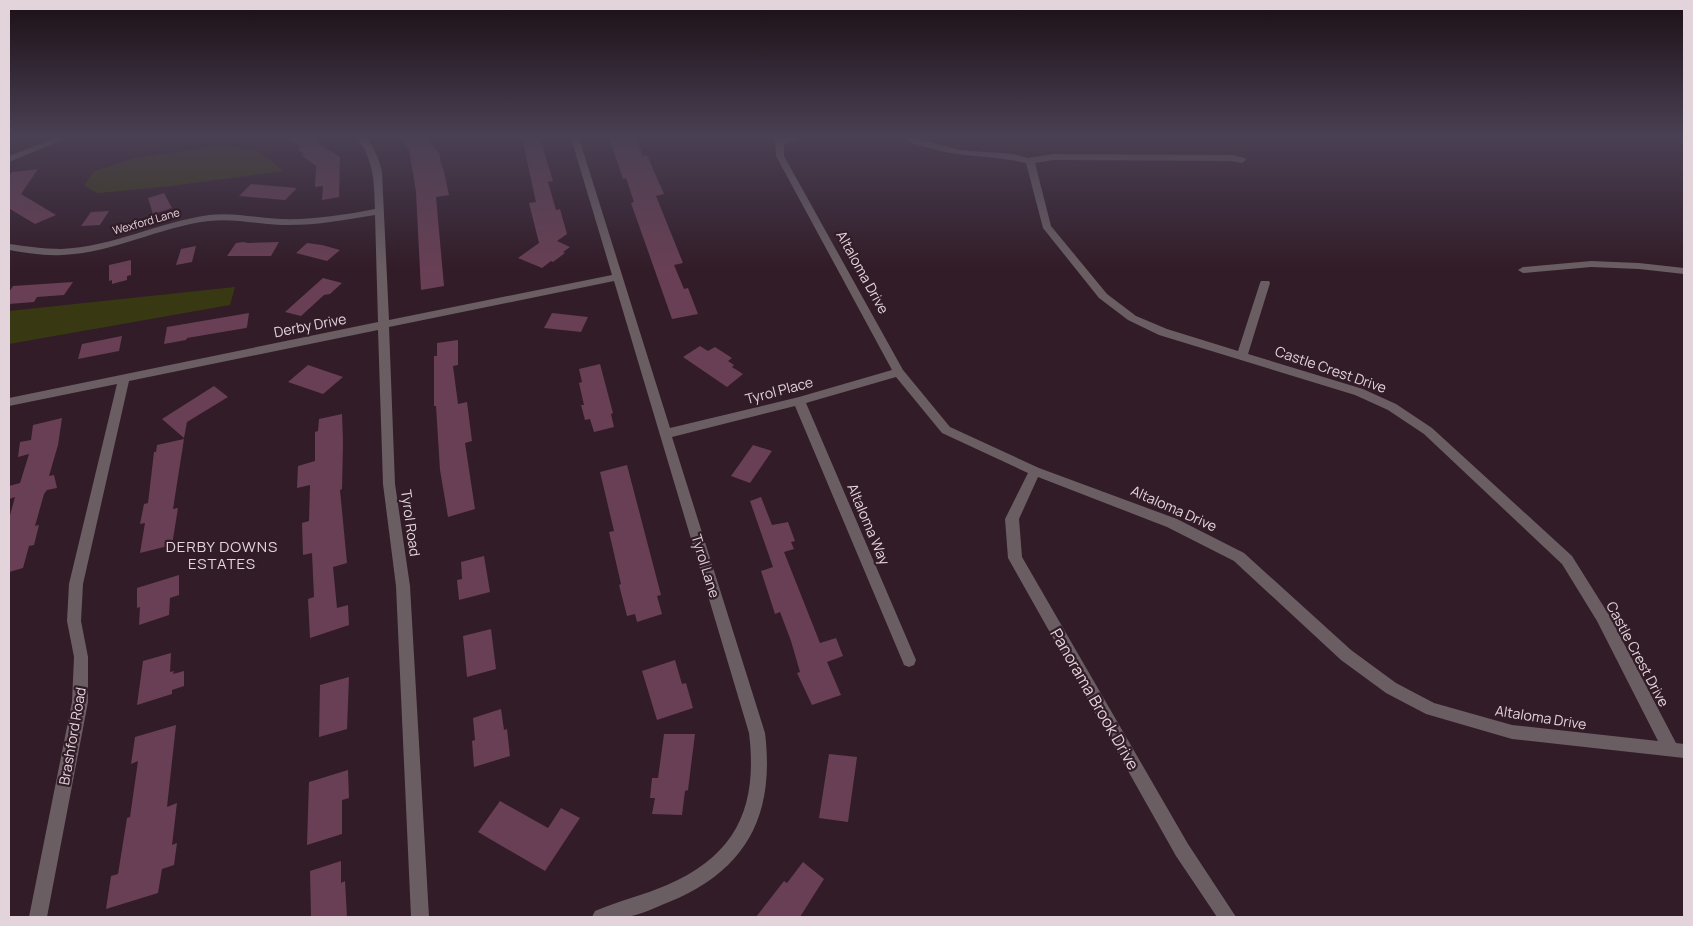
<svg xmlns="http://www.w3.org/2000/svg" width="1693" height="926" font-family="Manrope,sans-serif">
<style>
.green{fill:#383913}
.building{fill:#683f54}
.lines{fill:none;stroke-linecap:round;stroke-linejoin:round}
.minor{fill:#6a5e63;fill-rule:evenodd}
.labels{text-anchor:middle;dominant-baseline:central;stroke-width:4.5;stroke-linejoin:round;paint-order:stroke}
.far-street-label{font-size:11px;fill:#e3d4db;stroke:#321c28}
.street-label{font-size:14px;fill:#e3d4db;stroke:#321c28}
.neighbourhood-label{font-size:15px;letter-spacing:1px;fill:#e3d4db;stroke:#321c28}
.near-street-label{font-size:16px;fill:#e3d4db;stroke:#321c28}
</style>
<rect width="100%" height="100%" fill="#321c28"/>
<path class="green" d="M216,146L256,150L284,171L163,187L98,193L84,186L94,171L136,158Z
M235,287L230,305L9,344V311Z"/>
<path class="building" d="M286,138H310L340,157L339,197L322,200L323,186L315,187L316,166L301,155L304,154L297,149L301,147Z
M400,138H426L439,153L442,167H443L449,195L436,197L444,286L421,290L416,192L409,149Z
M522,138H540L553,181L548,182L556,210L560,209L567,234L557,241L570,247L563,252L565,253L553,262L551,261L542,268L518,258L539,243L529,203L536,202Z
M609,138H636L643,156L647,155L664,194L656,196L683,263L674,265L684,289L688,288L698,314L672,319L631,203L634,202L626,178L623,179Z
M38,169L21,194L56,215L35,224L10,209L9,212V176L12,172Z
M251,184L297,188L285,200L239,196Z
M164,193L172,208L153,214L148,198Z
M109,211L100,225L81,226L91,212Z
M243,242L248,243L279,242L271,256H227L236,243Z
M307,243L322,245L340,250L327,261L296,253Z
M196,246L192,262L176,265L181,249Z
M131,260V275L127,276V280L112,284V280L109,281V265Z
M323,278L342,283L330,294L324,295L301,316L285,312Z
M73,282L64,295L37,297L34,302L9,304V292L13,286Z
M249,313L247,327L246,328L187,338L186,340L164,344L167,327Z
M552,313L588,317L581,332L544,328Z
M122,336L119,351L78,359L82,344Z
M458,340V365L453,366L458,404L467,402L472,441L465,443L475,509L448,517L440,470L436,406H434V356H437V343Z
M700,346L708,351L715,347L732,358L728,361L734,365L732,367L743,374L727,387L683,357Z
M600,364L613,413L611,414L614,427L594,432L590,419L585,420L581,405H584L579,383L582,382L579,369Z
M308,365L343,377L323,394L288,382Z
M214,386L228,397L187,422L184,438L162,419Z
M342,414L343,442L342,489L340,490L347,563L333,567L337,608L348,605L349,625L310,638L308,599L314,597L312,553L303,555L302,523L309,521L310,485L297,488L298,466L315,461V432L318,431L319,419Z
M62,418L58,445L49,476L54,475L57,488L47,490L44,494L35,526L39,525L34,545L29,546L23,568L9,572V519L15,497L9,499V486L20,483L29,454L18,457L20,442L31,440L33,425Z
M184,439L173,509L178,508L172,545L140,553L145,523L140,524L144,504L148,503L154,452H156L157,445Z
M753,445L772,451L750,483L731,476Z
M627,465L661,595L657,596L662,614L637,622L635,614L627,616L619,585L621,584L609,532L614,531L600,472Z
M761,497L772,525L788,522L795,541L791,542L794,549L784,552L820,643L836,638L843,656L827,662L841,695L812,705L797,673L800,672L791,641L780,612L775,614L761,571L773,567L750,501Z
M484,556L490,592L459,600L457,580L462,579L461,562Z
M179,575V595L170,598L169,615L139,625L140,607L137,608V588Z
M491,629L496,669L467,677L463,636Z
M171,653L170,672L174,671L173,674L184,671V686L172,690V694L137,705L143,661Z
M675,660L682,684L686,683L693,708L657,720L642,671Z
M349,677L347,729L319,737L320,685Z
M501,709L504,730L507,729L510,756L474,767L472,741L475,740L473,718Z
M176,725L167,807L177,803L172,845L177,843L174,865L162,869L158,893L106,909L111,876L118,874L127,818L130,817L138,761L131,764L135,737Z
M664,734H695L688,790L685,791L682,815L652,814L655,798H650L652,778H658Z
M829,754L857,757L848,822L819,818Z
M348,770L349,798L342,800V834L307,845L309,782Z
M500,801L548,828L561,808L580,818L545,871L478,832Z
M341,861V883L345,881L347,917H311L310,871Z
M803,862L824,879L800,917H756L784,881L787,883Z"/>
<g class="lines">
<path class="minor" d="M55,138H67L9,162V156Z
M357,138H366C375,148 379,159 382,172L389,320L612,275L571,138H579L670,428L799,397L892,370L776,156L775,143L771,138H802L784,144V156L903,370L950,427L1039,468L1177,519L1244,553L1351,650L1396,683L1434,703L1512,725L1658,741L1597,621L1562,564L1424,434L1388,410L1355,395L1159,335L1128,320L1099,298L1043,228L1026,163C993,155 961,158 926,147C919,145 910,143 905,138H917L959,150L1014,154L1028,158L1053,154L1232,155L1245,158L1246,160L1242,163L1232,161L1053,160L1035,163L1051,226L1107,294L1136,316L1167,329L1238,351L1260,283L1261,281H1269L1270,283L1248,354L1363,389L1396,404L1432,428L1572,556L1609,615L1676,743L1684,744V758L1512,739L1426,714L1386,693L1341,660L1234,561L1167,527L1038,477L1019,519L1022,557L1188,844L1236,917H1217L1176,856L1008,558L1005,519L1028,473L942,433L896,377L806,403L916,660L914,665L909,667L904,665L902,660L795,406L672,437L765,733C775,815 747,870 669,902C656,907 641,915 626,917C616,919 603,917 592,917L595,911C618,901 644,895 667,885C737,855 758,806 749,733L614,281L389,327L395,484L410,586L429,917H411L396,586L383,484L378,330L129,381L83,584L81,621L88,657V702L47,917H29L72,702L74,657L67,621L69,584L117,384L9,406V398L378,322L375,215C344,220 313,226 281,225C257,224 233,218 209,221C159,227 113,253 62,255C44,256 27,253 9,250V244C26,246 43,249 61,249C112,247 159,222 209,215C233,212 257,218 281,219C313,220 344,215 375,209C374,180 374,161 357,138Z
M1591,261L1639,263L1684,268V274L1639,269L1591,267L1523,273L1518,270L1523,267Z"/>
</g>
<linearGradient id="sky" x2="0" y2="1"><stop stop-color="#1c0f16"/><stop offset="0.51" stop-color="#494053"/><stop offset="1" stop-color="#494053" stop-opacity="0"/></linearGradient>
<rect width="1693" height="268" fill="url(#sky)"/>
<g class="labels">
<g class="far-street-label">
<text transform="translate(146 221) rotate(-16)">Wexford Lane</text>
</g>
<g class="street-label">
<text transform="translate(863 272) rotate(61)">Altaloma Drive</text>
<text transform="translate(310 325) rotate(-11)">Derby Drive</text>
<text transform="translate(1331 369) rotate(19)">Castle Crest Drive</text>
<text transform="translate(779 390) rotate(-15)">Tyrol Place</text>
<text transform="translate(1174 508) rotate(24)">Altaloma Drive</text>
<text transform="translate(411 523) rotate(82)">Tyrol Road</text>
<text transform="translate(869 524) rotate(67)">Altaloma Way</text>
<text transform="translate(706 566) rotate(73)">Tyrol Lane</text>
<text transform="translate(1638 654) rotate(62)">Castle Crest Drive</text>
<text transform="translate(1541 717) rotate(9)">Altaloma Drive</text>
<text transform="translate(72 736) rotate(-80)">Brashford Road</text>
</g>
<g class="neighbourhood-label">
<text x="222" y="546">DERBY DOWNS<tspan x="222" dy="17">ESTATES</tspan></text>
</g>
<g class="near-street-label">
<text transform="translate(1095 699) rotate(60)">Panorama Brook Drive</text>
</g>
</g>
<rect width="1693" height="926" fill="none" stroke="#e3d4db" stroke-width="20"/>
</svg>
